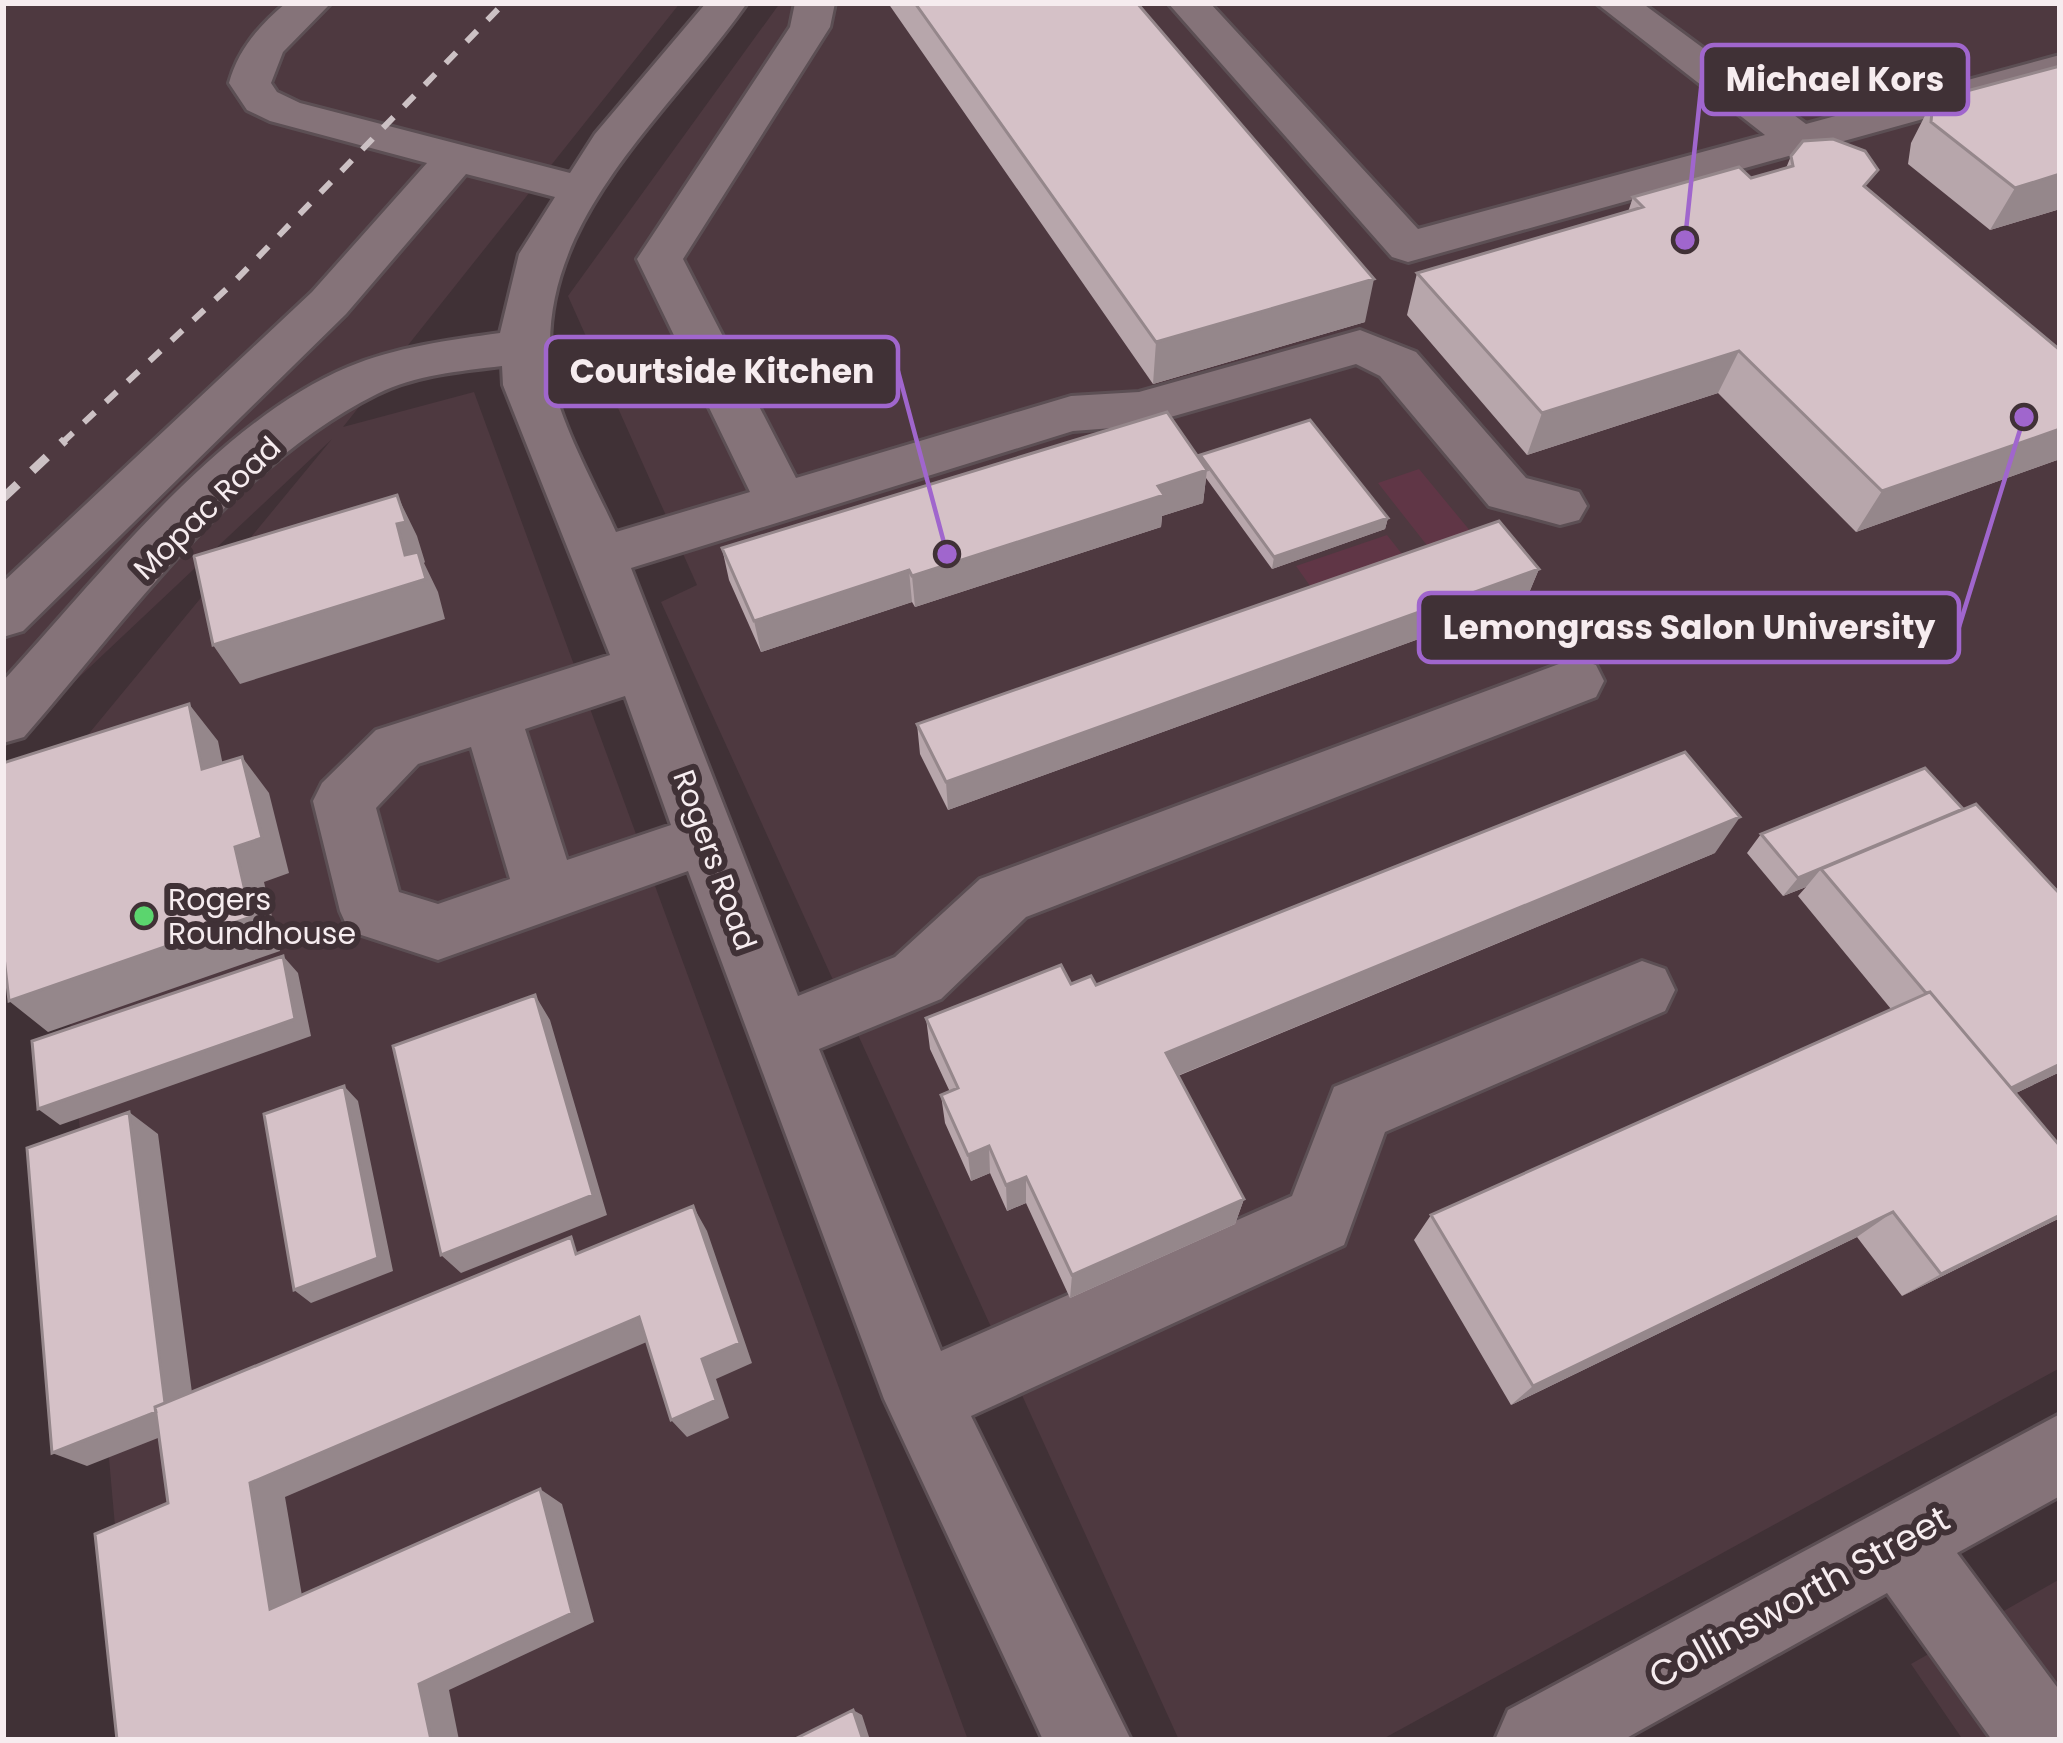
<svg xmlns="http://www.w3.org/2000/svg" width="2063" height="1743" font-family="Poppins,sans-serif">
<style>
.built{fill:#4e3940}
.green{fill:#603646}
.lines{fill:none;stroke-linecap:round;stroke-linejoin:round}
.minor-casing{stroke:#5c4f54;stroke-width:6}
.minor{fill:#857379;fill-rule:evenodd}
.rail-far1{stroke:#ccc1c4;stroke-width:6;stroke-dasharray:15 15;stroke-linecap:butt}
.rail{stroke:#ccc1c4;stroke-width:9;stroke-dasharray:20 20;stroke-linecap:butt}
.wall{fill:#b7a6ab}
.shaded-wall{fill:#95878b}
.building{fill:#d5c1c7;stroke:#95878b;stroke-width:3}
.poi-dot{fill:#5bd56e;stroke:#403136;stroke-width:4.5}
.labels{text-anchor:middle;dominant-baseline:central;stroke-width:12;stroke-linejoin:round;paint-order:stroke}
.street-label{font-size:30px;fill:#f6ecef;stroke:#403136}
.poi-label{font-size:30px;fill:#f6ecef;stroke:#403136;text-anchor:start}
.near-street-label{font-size:36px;fill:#f6ecef;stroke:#403136}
.leader{fill:none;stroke:#a066cd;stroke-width:4.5}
.callout-dot{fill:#a066cd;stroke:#403136;stroke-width:4.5}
.callout{fill:#403136;stroke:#a066cd;stroke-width:4.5}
.callout-label{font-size:33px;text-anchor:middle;font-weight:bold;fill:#f6ecef}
</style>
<rect width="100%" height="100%" fill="#403136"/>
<path class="built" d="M3,3H680L343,427L474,392L968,1740H134L49,782L332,439L3,749Z
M780,3H2060V1368L1381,1740H1179L661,602L697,585L568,296Z
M2060,1579V1740H1963L1911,1664Z"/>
<path class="green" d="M1419,469L1476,538L1433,553L1378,483Z
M1387,535L1413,568L1320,600L1296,566Z"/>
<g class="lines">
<defs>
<path id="minor" d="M286,3H331L283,52L271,83L277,92L300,103L570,173L595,134L706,3H747C668,117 528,226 553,380C559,422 598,491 616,532L750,492L637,259L790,27L795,3H835L830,27L683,259L796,478L1071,396L1139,392L1360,330L1416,352L1526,478L1579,492L1587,506L1579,520L1560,525L1489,506L1380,376L1356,364L1139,426L1073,431L631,568L798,996L895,957L980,879L1575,658L1596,665L1604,681L1596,697L1026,917L941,999L819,1049L941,1351L1292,1196L1334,1087L1642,961L1665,969L1675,990L1665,1011L1385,1132L1344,1245L971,1416L1131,1740H1043L884,1399L688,871L438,960L349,931L340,911L313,801L322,783L376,730L610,655L503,385L502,366C460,371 415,375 377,394C236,464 126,620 24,737L3,743V681C98,578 217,422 348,367C396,347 449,340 500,333L519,254L555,197L466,174L346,314L23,631L3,637V582L312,292L427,163L270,121L247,110L229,83C238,49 260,25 286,3ZM625,696L671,825L567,860L525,729ZM471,747L510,879L438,904L399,892L376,808L418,764Z
M1168,3H1210L1418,229L1765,135L1596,3H1642L1806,124L2060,55V81L1833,144L1849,161L1843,170C1820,176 1810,169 1792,155L1408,262L1392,257Z
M2060,1414V1496L1957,1553L2060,1691V1740H1992L1887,1593L1623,1740H1495L1508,1710Z"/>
</defs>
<use href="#minor" class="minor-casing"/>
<use href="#minor" class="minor"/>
<path class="rail-far1" d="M62,443L235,281L504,3"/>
<path class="rail" d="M3,498L65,440"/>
</g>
<path class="wall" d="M888,3H1137L1365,322L1153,384Z
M2060,66V209L1990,230L1908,164L1911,143L1933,100Z
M1791,156L1868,189L2060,350V459L1856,532L1718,393L1527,455L1407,315L1417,273L1628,212L1633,197L1751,178L1786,168Z
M1200,455L1388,518L1385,529L1272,569L1206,478L1203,503L1162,516L1161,527L915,607L912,602L761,652L729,580L722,548L1199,458Z
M1539,569L1526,600L948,810L920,754L917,724Z
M1962,809L2060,894V1072L2016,1093L2060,1146V1218L1902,1296L1857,1237L1511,1405L1414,1240L1431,1215L1891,1009L1798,896L1806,887L1783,896L1747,853L1761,834Z
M1715,853L1178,1076L1244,1199L1235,1224L1070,1298L1026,1203L1007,1211L990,1173L971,1181L945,1123L941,1095L950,1092L930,1049L926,1018L1071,984L1096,985Z"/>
<path class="shaded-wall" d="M2060,174V209L1990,230L2015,188Z
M1374,279L1365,322L1153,384L1156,342Z
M1739,351L1718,393L1527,455L1542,413Z
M2060,429V459L1856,532L1882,491Z
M1207,470L1203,503L1162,516L1161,527L915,607L912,576L1158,486Z
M397,495L417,536L425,562L424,563L438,592L445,619L240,684L213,645L405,555L397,524Z
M1388,518L1385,529L1272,569L1274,557Z
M1539,569L1526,600L948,810L946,782Z
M909,570L912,602L761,652L754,621Z
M189,704L218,741L231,805L202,769Z
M242,757L269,793L289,873L264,882L280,951L48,1032L9,1001L235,847Z
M1963,809L1821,869L1806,887L1783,896L1798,878Z
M1740,817L1715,853L1160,1083L1166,1053Z
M283,956L298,973L311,1036L60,1125L38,1109Z
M535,995L550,1020L607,1215L461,1273L441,1255Z
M2060,1064V1072L1976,1112L2007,1090Z
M344,1086L358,1101L393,1271L311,1303L294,1290Z
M129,1112L158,1134L196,1423L87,1466L52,1453Z
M989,1146L990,1173L971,1181L968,1155Z
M1026,1177V1203L1007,1211L1006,1185Z
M1244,1199L1235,1224L1070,1298L1072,1275Z
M693,1206L707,1231L752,1363L716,1379L729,1418L687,1437L671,1420L702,1359Z
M1893,1212L1857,1237L1511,1405L1533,1386Z
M2060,1215V1218L1902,1296L1941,1274Z
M639,1317L656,1338L285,1497L306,1619L270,1609L250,1483Z
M540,1489L562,1504L594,1622L449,1690L459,1740H431L419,1684Z
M853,1710L862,1715L870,1740H863Z"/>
<path class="building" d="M915,3H1137L1374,279L1156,342Z
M2060,66V174L2015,188L1931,122L1933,100Z
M1833,139L1865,151L1878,170L1864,186L2060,350V429L1882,491L1739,351L1542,413L1417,273L1643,207L1633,197L1739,167L1751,178L1793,166L1791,156L1803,141Z
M1167,412L1207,470L1158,486L1164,495L912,576L909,570L754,621L722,548Z
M1310,420L1388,518L1274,557L1200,455Z
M397,495L406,522L397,524L405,555L418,552L426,579L213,645L194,556Z
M1499,521L1539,569L946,782L917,724Z
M189,704L202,769L242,757L262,838L235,847L251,917L9,1001L3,948V763Z
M1685,752L1740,817L1166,1053L1244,1199L1072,1275L1026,1177L1006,1185L989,1146L968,1155L941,1095L958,1088L926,1018L1061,965L1071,984L1091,976L1096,985Z
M1925,768L1963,809L1798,878L1761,834Z
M1976,804L2060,894V1064L2011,1088L1930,992L1926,993L1821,869Z
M283,956L295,1019L38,1109L32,1041Z
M1930,992L2060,1146V1215L1941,1274L1893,1212L1533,1386L1431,1215Z
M535,995L593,1195L441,1255L393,1046Z
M344,1086L378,1258L294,1290L264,1114Z
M129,1112L165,1403L155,1407L156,1412L52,1453L27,1148Z
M693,1206L740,1343L702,1359L716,1400L671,1420L639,1317L250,1483L270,1609L540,1489L572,1613L419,1684L431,1740H117L95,1534L168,1503L155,1407L571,1237L576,1254Z
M853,1710L863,1740H793Z"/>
<circle class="poi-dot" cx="144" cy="916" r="12"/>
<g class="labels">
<g class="street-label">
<text transform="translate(207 508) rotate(-44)">Mopac Road</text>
<text transform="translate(715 860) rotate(70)">Rogers Road</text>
</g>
<g class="poi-label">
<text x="168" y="899">Rogers<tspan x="168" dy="34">Roundhouse</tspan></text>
</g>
<g class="near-street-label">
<text transform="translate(1799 1597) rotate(-29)">Collinsworth Street</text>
</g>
</g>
<path class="leader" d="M1685 240L1702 79M947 554L898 371M2024 417L1959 627"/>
<g class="callout-dot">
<circle cx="1685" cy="240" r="12"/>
<circle cx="947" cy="554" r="12"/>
<circle cx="2024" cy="417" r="12"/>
</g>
<g class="callout">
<rect x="1702" y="45" width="266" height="69" rx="12"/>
<rect x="546" y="337" width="352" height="69" rx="12"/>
<rect x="1419" y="593" width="540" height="69" rx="12"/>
</g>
<g class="callout-label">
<text x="1835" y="91">Michael Kors</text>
<text x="722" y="383">Courtside Kitchen</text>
<text x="1689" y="639">Lemongrass Salon University</text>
</g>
<rect width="2063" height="1743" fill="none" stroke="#f6ecef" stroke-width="12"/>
</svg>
